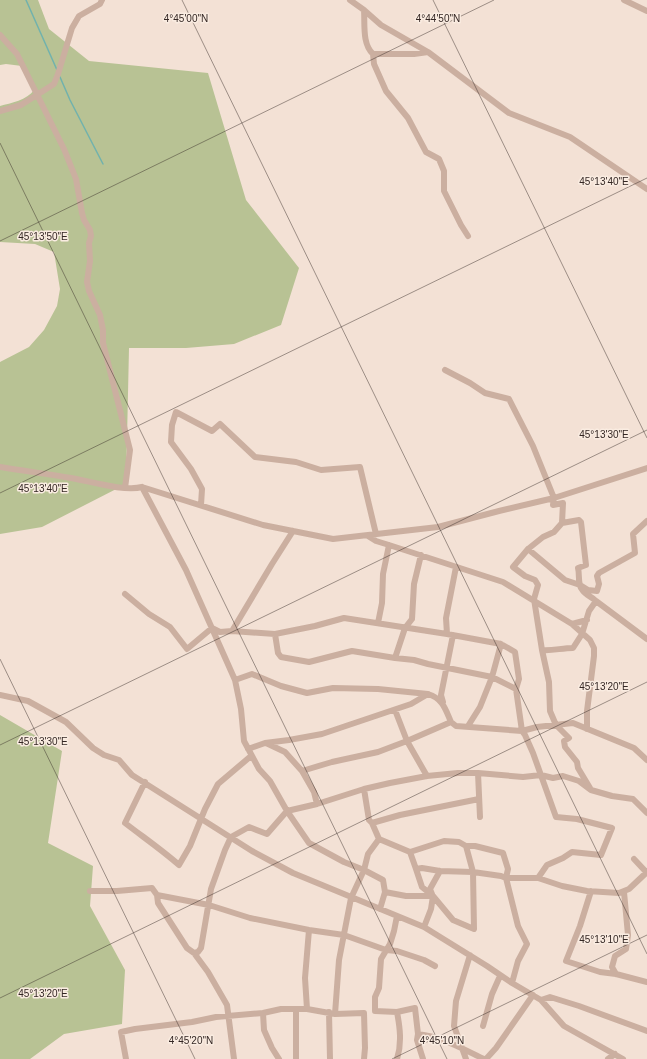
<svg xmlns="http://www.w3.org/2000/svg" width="647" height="1059" font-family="Helvetica,sans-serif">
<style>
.green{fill:#b8c294}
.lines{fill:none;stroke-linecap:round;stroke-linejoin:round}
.stream{stroke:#71b2ad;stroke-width:1.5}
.minor{stroke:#cbafa0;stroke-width:6}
.ticks{fill:none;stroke:#342724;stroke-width:1;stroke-opacity:0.45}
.ticks-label{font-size:10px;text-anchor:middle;fill:#342724;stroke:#faece1;stroke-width:3;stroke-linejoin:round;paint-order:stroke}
</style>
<rect width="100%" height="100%" fill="#f3e1d5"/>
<path class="green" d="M0,0H38L49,29L89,61L208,73L246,200L299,268L281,325L234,344L186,348H129L126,484L42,527L0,534V362L29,347L44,330L57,306L60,289L54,252L35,244L0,242V106C11,103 27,100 34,90L22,66L6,64L0,65Z
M0,715L62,751L48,843L93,866L90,906L125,970L122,1024L64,1034L30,1059H0Z"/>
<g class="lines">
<path class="stream" d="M26,0L57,70
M60,77L70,100L103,164"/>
<path class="minor" d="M350,0L364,10L381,25L428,52L509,113L570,137L647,189
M624,0L647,11
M364,10C365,24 362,44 373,54H414L428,52
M0,35L17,54L64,149L76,179L82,213L84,220L90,230L91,236L89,243L90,261L87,282L89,291L100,315L103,330V343L130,450L125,488
M373,54L374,64L386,91L408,118L426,152L439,159L444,171V191L461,225L468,236
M0,111L21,105L54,84L58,74L72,28L79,16L100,4L102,0
M445,370L470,383L485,393L509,399L533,446L554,498L553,505L563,503L562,523
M0,467C24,471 48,474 71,478C89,481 125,492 142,487L263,525L333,539L438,527L499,511L554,498L647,468
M142,487L186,570L235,680L252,674L281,686L307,693L333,688L378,689L428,694
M201,505L202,489L191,469L171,442L172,425L176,412L212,431L220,424L255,457L296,462L321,470L360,467L376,534
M368,536L376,541L389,545L503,582L572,624L590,640L594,648V656L587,711V729
M528,549L565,580L580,585L588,590L597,591L599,584L597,576L599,573L635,553L633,534L647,521
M456,567L446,618L447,634L501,644L492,677L480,707L468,726
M125,594L149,614L170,627L187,649L212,628L220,632L232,631L275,634L315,626L344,618L447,634
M596,601L647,639
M378,623L382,603L383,574L389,545
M572,624L587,620
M232,631L272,564L293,531
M275,634L278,653L281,657L309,662L352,651L395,658L405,628L412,619L414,584L421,555
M542,650C552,651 562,648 573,648L582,634L589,611L596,601C592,597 586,595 583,591C577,585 580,575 578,568L586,565L581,522L579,520L562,523L554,532L543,537L528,549L513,567L525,576L535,580L538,585L534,599L542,650L549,682L550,711L556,725L569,738L564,741L565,747L577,762L578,768L590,788
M395,658L414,660L428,664L492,677L516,689
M235,680L241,709L244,741L259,769L270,781L287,811L309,843L344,862L364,870L383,880L385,892L380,909
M0,695L28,701L66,722L93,748L104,755L119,760L132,775L252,851L293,873L424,927L487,966L512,983L541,1000L550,997L579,1006L647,1031
M443,702L441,695L453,635
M395,710L407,741L427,776
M266,743L285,752L302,771
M248,749L265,743L289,740L322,734L411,704L428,694C443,699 445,708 451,722
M478,773L480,817
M145,782L125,823C143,837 162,850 179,865L190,846L205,809L218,784L251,756
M364,789L369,820L372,823L400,815L479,799
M317,804L314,792L302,771L332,762L378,752L407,741L451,722L456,726L522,731L537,727L573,723L634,748L647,760
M372,823L379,839L410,852L416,869L422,868L440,871L473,872L501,876L506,878H538L547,865L563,858L572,852L601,855L612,828L577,819L556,817L533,753L525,735L522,731L516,689L519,679L515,652L501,644
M410,852L444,841L459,842L466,846H475L503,853L508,869L506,878L518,926L527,944L518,961L512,983
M634,859L647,873
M416,869L422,887L433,896L431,909L424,927
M538,878L562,886L587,891L619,893L629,889L647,872
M90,891H117L152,888L157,895L209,905L250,918L309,930L344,935L386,950L397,951L424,960L435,966
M591,891L580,926L566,961L600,972L616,974L647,982
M385,892L406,896H433L453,920L474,929L473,872L466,846
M432,894L430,889L440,871
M157,895L158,903L187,948L194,953L208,972L227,1005L234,1059
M194,953L198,952L201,948L211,889L225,850L231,837L249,827L267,834L287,811L317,804L364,789L390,783L427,776L458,773H478L523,777L541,775L553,778L563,776L579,781L591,790L612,796L633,799L647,813
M616,974L612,967L615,956L626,949L628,935L624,892
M541,1000L564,1026L623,1059
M307,1009L305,978L309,930
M296,1010V1059
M329,1012L330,1059
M397,1012L415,1008L418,1034L417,1040L423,1059
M263,1013L264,1030L272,1048L279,1059
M335,1014L364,1013L365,1048L364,1059
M483,1026L492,994L500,976
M418,1034C442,1037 463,1049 484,1059
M126,1059L121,1032L135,1029L192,1022L216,1017L263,1013L281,1009H307L335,1014L339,960L351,898L364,870L368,854L379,839
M397,1059C402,1043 400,1028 397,1012L375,1011V997L379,988L381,959L390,944L394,931L397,916
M466,1059L454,1026L456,1001L470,955
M486,1059L496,1048L533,995
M608,1059L615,1054"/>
</g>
<path class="ticks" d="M182,0L647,954M433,0L647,438M0,143L447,1059M0,241L494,0M0,493L647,178M0,659L195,1059M0,745L647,430M0,998L647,682M392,1059L647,935"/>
<g class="ticks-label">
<text x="186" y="22">4°45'00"N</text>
<text x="438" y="22">4°44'50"N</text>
<text x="604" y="185">45°13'40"E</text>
<text x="43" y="240">45°13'50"E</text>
<text x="604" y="438">45°13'30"E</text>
<text x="43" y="492">45°13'40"E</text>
<text x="604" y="690">45°13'20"E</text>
<text x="43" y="745">45°13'30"E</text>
<text x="604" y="943">45°13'10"E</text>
<text x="43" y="997">45°13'20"E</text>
<text x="191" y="1044">4°45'20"N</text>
<text x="442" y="1044">4°45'10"N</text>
</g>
</svg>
